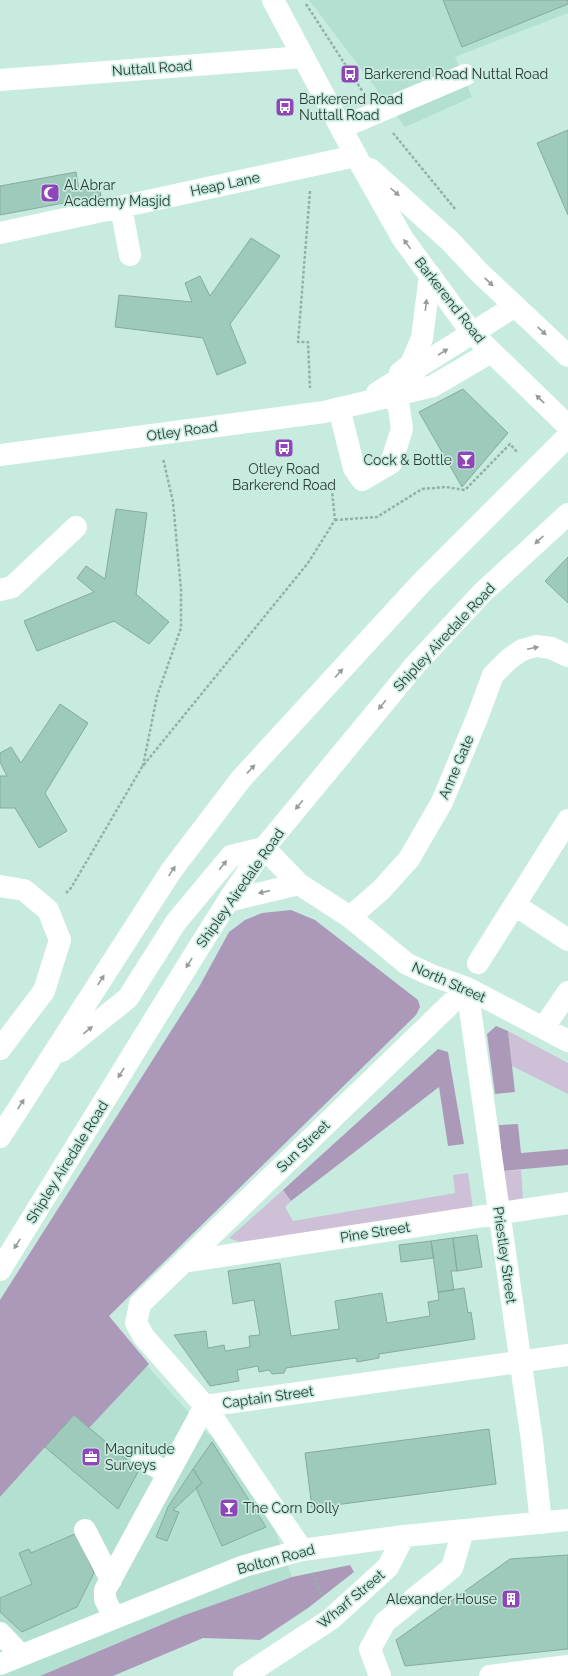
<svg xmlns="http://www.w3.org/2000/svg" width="568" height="1676" font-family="Raleway,sans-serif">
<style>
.built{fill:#b3e0d0}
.green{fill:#cec0d7}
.forest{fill:#ac99b9}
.building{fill:#9ecabb;stroke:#87aa9e}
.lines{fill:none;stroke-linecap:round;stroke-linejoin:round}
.path{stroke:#93b1a6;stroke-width:2.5;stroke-dasharray:3 2;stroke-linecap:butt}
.minor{stroke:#fff;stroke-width:22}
.major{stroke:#fff;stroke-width:22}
.oneway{fill:#959c9a}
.labels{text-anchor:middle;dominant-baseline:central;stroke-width:3.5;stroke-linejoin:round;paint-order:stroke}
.street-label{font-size:14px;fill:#2b3934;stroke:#c7ecdf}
.poi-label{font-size:14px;fill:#2b3934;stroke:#c7ecdf;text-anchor:start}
</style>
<rect width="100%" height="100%" fill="#c7ecdf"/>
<path class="built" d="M309,0H568V13L455,57L472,97L405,127Z
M133,1350L208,1434L214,1436L276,1532L292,1577L182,1616L40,1676H0V1497Z"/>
<path class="green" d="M508,1031L568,1063V1094L512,1066Z
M521,1170L523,1198L506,1201L503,1171Z
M468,1173L473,1209L239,1242L229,1238L283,1190L291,1201L285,1207L293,1221L455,1193L453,1175Z"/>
<path class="forest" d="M291,910L315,920L418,1000L420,1007L416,1015L109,1316L149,1364L89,1428L74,1415L0,1497V1300L199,987L229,932L245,920L262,913Z
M496,1026L508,1031L515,1092L495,1094L487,1034Z
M438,1049L448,1052L464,1144L448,1146L439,1087L291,1201L283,1190Z
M518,1124L521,1153L568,1149V1165L503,1171L499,1125Z
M350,1565L354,1572L308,1608L260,1640L203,1638L113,1676H40L182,1616L292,1577Z"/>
<path class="building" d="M443,0H568V4L462,47Z
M568,130V215L537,143Z
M76,172L79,190L99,186L101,196L0,215V186Z
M251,238L280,256L230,324L246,363L217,375L203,338L115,327L119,295L192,302L185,283L200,276L210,296Z
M463,389L508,433L462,487L419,412Z
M116,509L147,513L136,594L169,622L149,644L114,621L37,651L24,621L94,592L77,578L86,566L105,579Z
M568,557V603L545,581Z
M60,704L88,723L45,793L67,831L39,848L15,808H0V776H7L0,762V753L11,747L21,763Z
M477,1235L482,1267L457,1271L453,1238Z
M453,1238L457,1271H451L454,1290L438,1292L431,1241Z
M431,1241L434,1258L401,1262L399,1245Z
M280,1263L291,1336L339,1329L335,1301L382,1293L387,1323L430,1316L428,1302L439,1300L438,1292L464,1288L468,1313L471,1312L475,1339L379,1354V1358L357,1362L356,1358L286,1368L284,1373L272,1374L269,1370L259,1372L258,1366L237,1370L239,1381L210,1386L174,1335L206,1331L208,1348L224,1345L225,1351L250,1347L249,1336L260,1335L254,1300L233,1304L228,1271Z
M74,1415L139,1470L118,1509L45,1447Z
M489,1429L496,1484L312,1508L305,1453Z
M212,1442L266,1527L222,1546L196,1488L202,1483L193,1469Z
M193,1469L202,1483L173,1510L179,1512L167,1541L156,1537L168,1507Z
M77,1533L94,1573L77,1607L22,1632L0,1612V1598L32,1584L19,1553L29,1549L31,1553Z
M568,1555V1649L405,1666L396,1640L510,1559Z"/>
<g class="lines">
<path class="path" d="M306,4L363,92
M393,133L456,210
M310,191L298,342H308L310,388
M335,520L377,517L422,489L446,487L465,490L510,444L517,452
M143,766L157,696L181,628V590L173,502L163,458
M66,893L71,888L142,767L308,563L335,520L331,481
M312,1573L321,1594"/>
<path class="minor" d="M0,80L303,57
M341,128L465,75
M121,207L130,255
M0,233L356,156
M400,373L411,364L422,338L430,275
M377,393L515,306
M339,408L354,468L362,480L391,463L402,429L397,394
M0,455L324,412L433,386L491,352
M0,590L12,587L76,527
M264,848L299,884L350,917L407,964L431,975L467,988L568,1041
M0,886L24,890L48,910L60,940L44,991L0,1049
M228,901L299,884
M515,905L568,940
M350,917L381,890L409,859L442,802L477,718L493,675L509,659L522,650L536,646L551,648L568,656
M478,963L568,820
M467,988L532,1441L541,1523
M544,1027L568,992
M183,1262L568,1203
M142,1459L168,1473
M85,1530L111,1580
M302,1550L205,1406L144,1337L136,1323L140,1304L467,988
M114,1618L105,1599V1590L205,1406L568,1355
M0,1633L21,1655
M0,1664L244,1566L302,1550L404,1536L568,1520
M244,1676L331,1619L388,1567L404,1536
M380,1676L370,1649L385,1622L452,1568L463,1531
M490,1676L568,1666"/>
<path class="major" d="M273,0L356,156L403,239L472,333L568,426
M370,169L450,241L479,272L568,356
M62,1051L128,998L176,922L231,856L264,848
M0,1137L171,871L241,779L422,582L568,436
M0,1270L191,960L228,901L264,848L416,664L482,593L568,514"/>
</g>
<defs><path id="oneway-solid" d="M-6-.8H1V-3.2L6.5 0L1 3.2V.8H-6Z"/></defs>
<g class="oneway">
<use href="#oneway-solid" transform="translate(395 192) rotate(42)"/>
<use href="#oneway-solid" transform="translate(407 244) rotate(-126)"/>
<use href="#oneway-solid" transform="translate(489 282) rotate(43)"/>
<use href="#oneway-solid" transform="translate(426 305) rotate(-83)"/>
<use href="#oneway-solid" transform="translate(542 331) rotate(43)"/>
<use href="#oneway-solid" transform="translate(443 352) rotate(-32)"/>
<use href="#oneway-solid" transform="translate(540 399) rotate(-136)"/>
<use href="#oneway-solid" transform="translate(539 540) rotate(137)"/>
<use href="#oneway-solid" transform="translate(533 648) rotate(-12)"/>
<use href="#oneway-solid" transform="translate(339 673) rotate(-48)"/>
<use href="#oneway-solid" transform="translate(382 705) rotate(129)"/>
<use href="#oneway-solid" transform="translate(251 769) rotate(-47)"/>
<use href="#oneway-solid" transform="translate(299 805) rotate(129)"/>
<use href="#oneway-solid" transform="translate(223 865) rotate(-51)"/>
<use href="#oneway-solid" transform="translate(172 871) rotate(-56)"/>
<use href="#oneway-solid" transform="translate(264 892) rotate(167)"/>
<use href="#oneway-solid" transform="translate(189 963) rotate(122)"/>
<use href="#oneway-solid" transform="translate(101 980) rotate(-57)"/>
<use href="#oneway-solid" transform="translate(88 1030) rotate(-39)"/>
<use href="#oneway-solid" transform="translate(121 1073) rotate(122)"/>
<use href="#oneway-solid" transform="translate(21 1104) rotate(-57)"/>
<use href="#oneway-solid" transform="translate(17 1244) rotate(122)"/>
</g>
<defs>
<symbol id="bus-square" viewBox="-11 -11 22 22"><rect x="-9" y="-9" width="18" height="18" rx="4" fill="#8f46b8" stroke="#c7ecdf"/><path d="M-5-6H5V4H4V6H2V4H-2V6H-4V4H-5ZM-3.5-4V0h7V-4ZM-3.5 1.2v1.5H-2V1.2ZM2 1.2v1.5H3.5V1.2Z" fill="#fff"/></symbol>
<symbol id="mosque-square" viewBox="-11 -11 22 22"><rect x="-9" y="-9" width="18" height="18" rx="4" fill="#8f46b8" stroke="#c7ecdf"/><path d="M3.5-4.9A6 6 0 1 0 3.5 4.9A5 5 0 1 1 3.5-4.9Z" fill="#fff"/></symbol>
<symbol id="bar-square" viewBox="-11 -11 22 22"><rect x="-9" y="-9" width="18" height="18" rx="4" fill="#8f46b8" stroke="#c7ecdf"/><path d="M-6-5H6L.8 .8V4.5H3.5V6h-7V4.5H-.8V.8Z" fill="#fff"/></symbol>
<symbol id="office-square" viewBox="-11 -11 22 22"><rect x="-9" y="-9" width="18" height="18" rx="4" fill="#8f46b8" stroke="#c7ecdf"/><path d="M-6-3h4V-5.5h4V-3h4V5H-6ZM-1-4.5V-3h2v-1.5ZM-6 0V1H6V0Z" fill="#fff"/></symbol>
<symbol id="building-square" viewBox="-11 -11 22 22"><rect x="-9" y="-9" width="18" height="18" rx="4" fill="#8f46b8" stroke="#c7ecdf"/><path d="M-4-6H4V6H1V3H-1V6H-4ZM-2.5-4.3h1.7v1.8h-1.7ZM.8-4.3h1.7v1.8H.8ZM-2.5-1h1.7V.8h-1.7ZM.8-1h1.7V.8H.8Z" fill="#fff"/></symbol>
</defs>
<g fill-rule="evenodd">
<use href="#bus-square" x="339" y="63" width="22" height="22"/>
<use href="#bus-square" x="274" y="96" width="22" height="22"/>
<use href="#mosque-square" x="39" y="182" width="22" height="22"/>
<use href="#bus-square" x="273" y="437" width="22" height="22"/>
<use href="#bar-square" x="455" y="449" width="22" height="22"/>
<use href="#office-square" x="80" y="1446" width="22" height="22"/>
<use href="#bar-square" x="218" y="1497" width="22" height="22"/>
<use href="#building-square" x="500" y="1588" width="22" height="22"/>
</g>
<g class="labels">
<g class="street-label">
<text transform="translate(152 68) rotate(-4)">Nuttall Road</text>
<text transform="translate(225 184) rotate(-12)">Heap Lane</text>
<text transform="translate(450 300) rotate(52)">Barkerend Road</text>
<text transform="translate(182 431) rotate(-8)">Otley Road</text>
<text transform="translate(444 637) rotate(-47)">Shipley Airedale Road</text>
<text transform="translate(456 767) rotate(-67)">Anne Gate</text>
<text transform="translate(240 888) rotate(-55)">Shipley Airedale Road</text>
<text transform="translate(449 982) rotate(24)">North Street</text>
<text transform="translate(303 1146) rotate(-44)">Sun Street</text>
<text transform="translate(67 1162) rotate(-58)">Shipley Airedale Road</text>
<text transform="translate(375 1232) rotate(-9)">Pine Street</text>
<text transform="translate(505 1255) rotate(82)">Priestley Street</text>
<text transform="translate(268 1397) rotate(-8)">Captain Street</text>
<text transform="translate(276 1559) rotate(-15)">Bolton Road</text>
<text transform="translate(351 1599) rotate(-40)">Wharf Street</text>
</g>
<g class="poi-label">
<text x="364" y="74">Barkerend Road Nuttal Road</text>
<text x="299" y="99">Barkerend Road<tspan x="299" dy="16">Nuttall Road</tspan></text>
<text x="64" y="185">Al Abrar<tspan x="64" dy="16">Academy Masjid</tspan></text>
<text x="452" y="460" text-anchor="end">Cock &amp; Bottle</text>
<text x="284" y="469" text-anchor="middle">Otley Road<tspan x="284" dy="16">Barkerend Road</tspan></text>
<text x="105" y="1449">Magnitude<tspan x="105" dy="16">Surveys</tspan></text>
<text x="243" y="1508">The Corn Dolly</text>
<text x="497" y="1599" text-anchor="end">Alexander House</text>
</g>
</g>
</svg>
